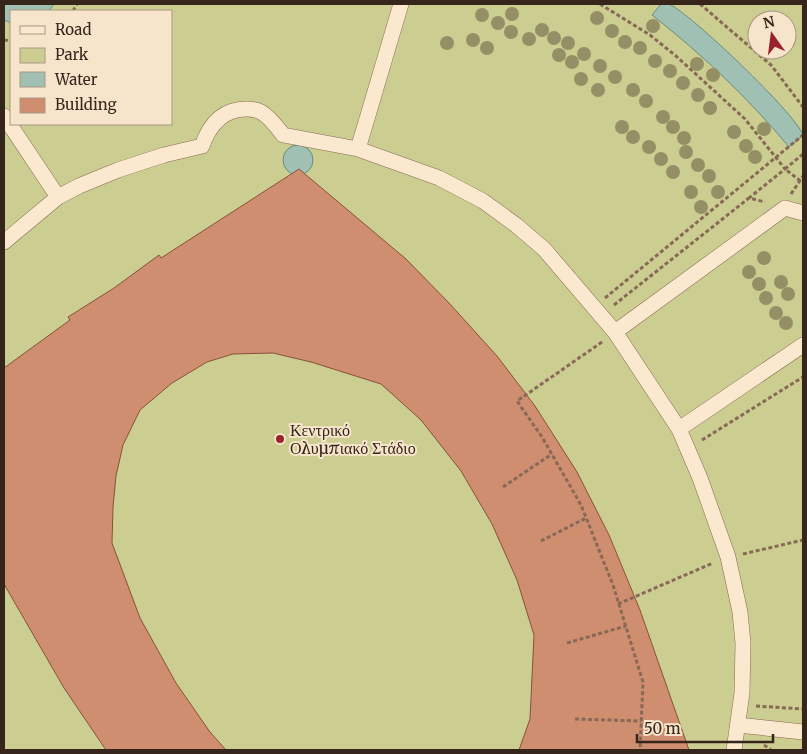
<svg xmlns="http://www.w3.org/2000/svg" width="807" height="754" font-family="Merriweather,serif">
<style>
.green{fill:#cccd90;fill-rule:evenodd}
.water{fill:#a0c0b3;stroke:#678d80}
.building{fill:#cf8e70;stroke:#87513a}
.lines{fill:none;stroke-linecap:round;stroke-linejoin:round}
.street-casing{stroke:#876a55;stroke-width:16}
.path{stroke:#876a55;stroke-width:3;stroke-dasharray:4 2.5;stroke-linecap:butt}
.street{stroke:#fae9ce;stroke-width:15}
.tree{fill:#958f66}
.poi-dot{fill:#98232f;stroke:#f6e5cb;stroke-width:2}
.labels{text-anchor:middle;dominant-baseline:central;stroke-width:4;stroke-linejoin:round;paint-order:stroke}
.poi-label{font-size:16px;fill:#35251a;stroke:#f6e5cb;text-anchor:start}
</style>
<rect width="100%" height="100%" fill="#efdabb"/>
<path class="green" d="M4,4H803V750H4ZM11,11H171V124H11ZM757,20H787V50H757Z"/>
<path class="water" d="M4,4H54L49,11H11V23L4,20Z
M661,4C663,4 667,4 669,4C690,13 796,114 803,135L789,147C748,98 703,55 652,15Z
M283 160a15 15 0 1 1 30 0a15 15 0 1 1-30 0Z"/>
<path class="building" d="M299,169L406,259L449,303L497,356L535,406L577,472L609,535L640,610L689,750H519L530,719L534,635L517,580L492,524L461,471L421,420L381,384L311,362L273,353L233,354L207,362L172,383L140,410L123,445L116,476L113,507L112,543L140,618L176,683L210,732L226,750H106L64,688L4,584V368L70,320L68,317L114,288L159,255L161,258Z"/>
<g class="lines">
<defs>
<path id="street" d="M4,116L58,197
M358,149L401,4
M4,242L58,197L79,186L118,170L164,155L202,146C209,126 222,109 246,109C251,109 257,110 261,112C270,117 277,127 283,135L358,149L439,178L483,201L516,225L544,249L615,332L679,429L700,478L728,557L740,612L743,643L742,693L734,750
M615,332L785,208L803,213
M679,429L803,345
M738,725L803,732"/>
</defs>
<use href="#street" class="street-casing"/>
<path class="path" d="M600,4L650,35L676,56L745,119L785,169L749,198
M700,4L771,65L803,107
M73,11L77,4
M4,40L11,41
M803,154L785,169L803,183
M791,194L803,176
M605,298L803,135
M614,305L749,198L765,202
M602,342L517,401L542,437L581,505L613,585L643,682L640,750
M702,440L803,377
M503,487L552,454
M541,541L586,518
M743,554L803,540
M618,604L713,563
M567,643L626,626
M756,706L803,709
M575,719L641,721
M764,745L771,750"/>
<use href="#street" class="street"/>
</g>
<g class="tree">
<circle cx="512" cy="14" r="7"/>
<circle cx="482" cy="15" r="7"/>
<circle cx="597" cy="18" r="7"/>
<circle cx="498" cy="23" r="7"/>
<circle cx="653" cy="26" r="7"/>
<circle cx="542" cy="30" r="7"/>
<circle cx="612" cy="31" r="7"/>
<circle cx="511" cy="32" r="7"/>
<circle cx="554" cy="38" r="7"/>
<circle cx="529" cy="39" r="7"/>
<circle cx="473" cy="40" r="7"/>
<circle cx="625" cy="42" r="7"/>
<circle cx="447" cy="43" r="7"/>
<circle cx="568" cy="43" r="7"/>
<circle cx="487" cy="48" r="7"/>
<circle cx="640" cy="48" r="7"/>
<circle cx="584" cy="54" r="7"/>
<circle cx="559" cy="55" r="7"/>
<circle cx="655" cy="61" r="7"/>
<circle cx="572" cy="62" r="7"/>
<circle cx="697" cy="64" r="7"/>
<circle cx="600" cy="66" r="7"/>
<circle cx="670" cy="71" r="7"/>
<circle cx="713" cy="75" r="7"/>
<circle cx="615" cy="77" r="7"/>
<circle cx="581" cy="79" r="7"/>
<circle cx="683" cy="83" r="7"/>
<circle cx="598" cy="90" r="7"/>
<circle cx="633" cy="90" r="7"/>
<circle cx="698" cy="95" r="7"/>
<circle cx="646" cy="101" r="7"/>
<circle cx="710" cy="108" r="7"/>
<circle cx="663" cy="117" r="7"/>
<circle cx="622" cy="127" r="7"/>
<circle cx="673" cy="127" r="7"/>
<circle cx="764" cy="129" r="7"/>
<circle cx="734" cy="132" r="7"/>
<circle cx="633" cy="137" r="7"/>
<circle cx="684" cy="138" r="7"/>
<circle cx="746" cy="146" r="7"/>
<circle cx="649" cy="147" r="7"/>
<circle cx="686" cy="152" r="7"/>
<circle cx="755" cy="157" r="7"/>
<circle cx="661" cy="159" r="7"/>
<circle cx="698" cy="165" r="7"/>
<circle cx="673" cy="172" r="7"/>
<circle cx="709" cy="176" r="7"/>
<circle cx="691" cy="192" r="7"/>
<circle cx="718" cy="192" r="7"/>
<circle cx="701" cy="207" r="7"/>
<circle cx="764" cy="258" r="7"/>
<circle cx="749" cy="272" r="7"/>
<circle cx="781" cy="282" r="7"/>
<circle cx="759" cy="284" r="7"/>
<circle cx="788" cy="294" r="7"/>
<circle cx="766" cy="298" r="7"/>
<circle cx="776" cy="313" r="7"/>
<circle cx="786" cy="323" r="7"/>
</g>
<circle class="poi-dot" cx="280" cy="439" r="5"/>
<g class="labels">
<g class="poi-label">
<text x="290" y="430">Κεντρικό<tspan x="290" dy="18">Ολυμπιακό Στάδιο</tspan></text>
</g>
</g>
<rect width="807" height="754" fill="none" stroke="#35251a" stroke-width="10"/>
<rect x="10" y="10" width="162" height="115" fill="#f6e5cb" stroke="#a99884"/>
<rect x="20" y="26" width="25" height="8" fill="#fae9ce" stroke="#a99884"/>
<text x="55" y="35" font-size="15" fill="#35251a">Road</text>
<rect x="20" y="48" width="25" height="15" fill="#cccd90" stroke="#a99884"/>
<text x="55" y="60" font-size="15" fill="#35251a">Park</text>
<rect x="20" y="72" width="25" height="15" fill="#a0c0b3" stroke="#a99884"/>
<text x="55" y="85" font-size="15" fill="#35251a">Water</text>
<rect x="20" y="98" width="25" height="15" fill="#cf8e70" stroke="#a99884"/>
<text x="55" y="110" font-size="15" fill="#35251a">Building</text>
<g transform="translate(772 35) rotate(346)"><circle r="24" fill="#f6e5cb" stroke="#a99884"/>
<path d="M0-4L9 19L0 12L-9 19Z" fill="#98232f"/>
<text y="-8" font-size="14" font-weight="bold" text-anchor="middle" fill="#35251a">N</text>
</g>
<path d="M637 734v8h136v-8" fill="none" stroke="#35251a" stroke-width="2.5"/>
<text x="644" y="734" font-size="15" fill="#35251a" stroke="#f6e5cb" stroke-width="4" paint-order="stroke">50 m</text>
</svg>
